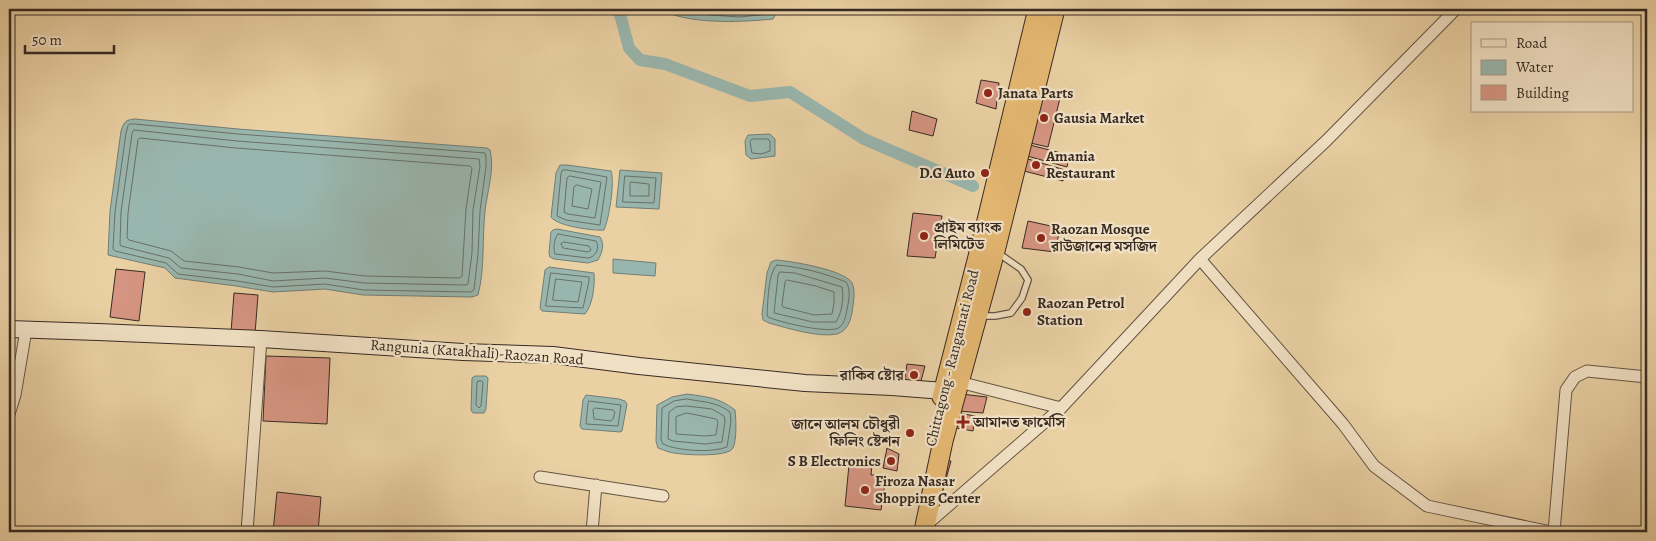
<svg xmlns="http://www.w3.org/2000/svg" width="1656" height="541" font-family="Alegreya,'Noto Serif Bengali',serif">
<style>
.water{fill:#99b6ae;stroke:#727e76}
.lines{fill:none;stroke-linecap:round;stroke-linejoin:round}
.shore{stroke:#687068;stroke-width:1}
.canal{stroke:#99b6ae;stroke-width:12}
.building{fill:#d69582;stroke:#372a23}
.service-casing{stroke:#645443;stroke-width:8}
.minor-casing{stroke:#645443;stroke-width:13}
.secondary-casing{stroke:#372a23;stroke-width:18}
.trunk-casing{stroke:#372a23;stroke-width:21}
.service{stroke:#f1e1c4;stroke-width:5.5}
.minor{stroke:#f1e1c4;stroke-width:11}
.secondary{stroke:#f1e1c4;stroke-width:16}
.trunk{stroke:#e5b872;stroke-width:19}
.poi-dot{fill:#8f2418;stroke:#f1e1c4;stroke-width:2}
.labels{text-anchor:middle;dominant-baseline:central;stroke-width:4.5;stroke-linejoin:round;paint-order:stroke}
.poi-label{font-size:15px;font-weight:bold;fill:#372a23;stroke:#f1e1c4;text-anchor:start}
.street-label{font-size:15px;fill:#372a23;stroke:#f1e1c4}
</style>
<rect width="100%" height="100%" fill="#ead1a4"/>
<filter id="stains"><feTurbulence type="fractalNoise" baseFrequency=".004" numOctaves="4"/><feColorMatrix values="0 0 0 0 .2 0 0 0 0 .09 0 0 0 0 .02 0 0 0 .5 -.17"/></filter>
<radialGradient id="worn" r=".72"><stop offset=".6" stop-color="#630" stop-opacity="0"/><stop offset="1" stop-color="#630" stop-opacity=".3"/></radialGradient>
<path class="water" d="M669,9H779L773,19C743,22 700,24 671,14Z
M135,119L238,129L487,148L490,150C495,169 487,192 485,211C482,239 485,268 478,295L472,297L363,295L325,289L273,292L236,286L175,278L165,268L108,255L110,211L121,131C124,122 125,120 135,119Z
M770,134L775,139V156L751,159L746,155L745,141L748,135Z
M560,165H567L611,171C615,182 609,219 604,230C593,231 557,226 551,217L556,173Z
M620,170L662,173L659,209L616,207Z
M557,229L600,237C605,244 602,253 598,260L588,263L554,259L550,257L549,253L551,232L553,230Z
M613,259L656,263L655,276L613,273Z
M776,260C791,261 845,270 852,283C856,291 853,304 852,313C850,322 847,331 837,334C819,338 787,328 769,323L763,320L762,314L767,273L771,262Z
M549,267L594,273C595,285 593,304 585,314L542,311L540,308L545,270Z
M475,376H486L488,378L486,409L484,413H473L471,410L472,378Z
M687,394C707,397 718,397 735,410C736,418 737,440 733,448C728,458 679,455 669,452C665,451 662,449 658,448L656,441L657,405L672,397Z
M586,395L619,399L625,401L627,404L622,431L620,432L582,429L580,426L583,400Z"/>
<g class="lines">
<path class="shore" d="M674,9L682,13L739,17L770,14L774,9
M712,9L739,11L762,9
M130,124H135L238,134L485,153L486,157V167L480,211L478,254L474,290L471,292L364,290L325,284L273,287L237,281L178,274L166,263L115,251L113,249L115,212L126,133L128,126Z
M134,130L237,141L479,159L480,166L473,210L472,253L468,284L466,285L364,283L325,278L273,281L238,274L181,268L169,258L121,246L120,244L121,212L132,134Z
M140,138L236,148L470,166L472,168L466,209L462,276L459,278L365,276L325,271L273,273L239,267L184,261L171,251L129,240L127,238L128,213L138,140Z
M752,139H768L770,141V151L761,154L752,153L750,142Z
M563,170H567L607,177L600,225L566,220L557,216L561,174Z
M570,176L601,182L595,218L568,214L564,212L567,178Z
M625,176L656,178L654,203L623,202Z
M631,182L649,184V196H630V184Z
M577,185L592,189L588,209L572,206L574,187Z
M558,234L596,241C600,248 596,257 588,258L555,254C553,249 554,238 558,234Z
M564,242L589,246L591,250L588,252L563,248L561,244Z
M777,265C801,267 824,273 846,282C851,289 849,300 847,309C846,315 845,322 840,327C831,335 779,322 768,317L767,314C768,301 768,273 777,265Z
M780,272L795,273L842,287C844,297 842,313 836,322H813L774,313L778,276Z
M551,273L589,277V281L583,308L546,306Z
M556,279L582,282L578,302L553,300Z
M787,280L816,286L834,292V303L832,314L814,315L783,307L782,305L785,282Z
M478,381H482L483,383L481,406L479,408L476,405L477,383Z
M687,399C703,402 717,402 730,412L731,421L727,447C712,453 677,451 663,444L661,440L662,408L674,401Z
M589,401L621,405L618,426L586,424L588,403Z
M687,406L712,409L724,416L725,421L722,442L705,444L673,441L668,439L669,412L676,407Z
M595,408L613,410L615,412L613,419L611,421L594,419L593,410Z
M687,413L716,419L718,421L716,435L705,436L676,434V417Z"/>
<path class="canal" d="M617,9L621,18L629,48L640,60L665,64L750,96L790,92L864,139L973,186"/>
</g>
<path class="building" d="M981,80L999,83L996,109L976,103Z
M1040,89L1061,94L1048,147L1026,142Z
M912,111L937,119L933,136L909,130Z
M1030,145L1069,155L1067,167L1027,156Z
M1028,159L1065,170L1063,181L1024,171Z
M913,213L942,216L935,258L907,256Z
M1028,221L1060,228L1055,252L1022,248Z
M116,269L145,272L139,321L110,317Z
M234,293L258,295L255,334L231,332Z
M266,356L330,358L327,424L263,421Z
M907,364L925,366L920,385L904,384Z
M961,394L987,397L983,413L958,411Z
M953,412L975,416L973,431L951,427Z
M887,448L899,454L897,471L883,468Z
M940,459L951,461L943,490L934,487Z
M849,465H872L871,475H886L881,510L845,506Z
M277,492L321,497L318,532H273Z"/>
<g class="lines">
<defs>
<path id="service" d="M980,316H995L1011,313L1022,298L1028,280L1021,269L998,253"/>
<path id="minor" d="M1200,259L1343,424L1374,466L1427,506L1551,532
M959,382L1061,408
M9,414L15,395L26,330
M540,477L663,496
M926,525L1061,408L1200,259L1326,141L1456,9
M247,532L261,339
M592,532L596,485
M1554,532L1566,390L1575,377L1587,371L1647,377"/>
<path id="secondary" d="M9,329L98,332L261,339L463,352L553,355L639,366L805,383L892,387L944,391"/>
<path id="trunk" d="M942,397L981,245L1038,9
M925,532V526L943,441L995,251L1055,9"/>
</defs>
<use href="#service" class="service-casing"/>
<use href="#minor" class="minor-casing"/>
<use href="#secondary" class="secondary-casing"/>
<use href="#trunk" class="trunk-casing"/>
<use href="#service" class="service"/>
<use href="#minor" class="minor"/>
<use href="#secondary" class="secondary"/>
<use href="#trunk" class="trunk"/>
</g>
<g class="poi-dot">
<circle cx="988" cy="93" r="5"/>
<circle cx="1044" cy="118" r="5"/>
<circle cx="1036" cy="165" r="5"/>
<circle cx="985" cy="173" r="5"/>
<circle cx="924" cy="236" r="5"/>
<circle cx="1041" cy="238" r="5"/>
<circle cx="1027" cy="312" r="5"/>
<circle cx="914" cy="375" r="5"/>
<path d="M960.5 414.5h5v5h5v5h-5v5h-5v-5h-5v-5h5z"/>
<circle cx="910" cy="433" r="5"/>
<circle cx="891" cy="461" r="5"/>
<circle cx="865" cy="490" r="5"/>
</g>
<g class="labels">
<g class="poi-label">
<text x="998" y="93">Janata Parts</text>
<text x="1054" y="118">Gausia Market</text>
<text x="1046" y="156">Amania<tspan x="1046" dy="17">Restaurant</tspan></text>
<text x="975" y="173" text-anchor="end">D.G Auto</text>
<text x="934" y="227">প্রাইম ব্যাংক<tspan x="934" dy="17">লিমিটেড</tspan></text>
<text x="1051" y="229">Raozan Mosque<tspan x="1051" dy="17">রাউজানের মসজিদ</tspan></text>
<text x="1037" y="303">Raozan Petrol<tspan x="1037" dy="17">Station</tspan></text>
<text x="904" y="375" text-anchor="end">রাকিব ষ্টোর</text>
<text x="973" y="422">আমানত ফার্মেসি</text>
<text x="900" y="424" text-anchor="end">জানে আলম চৌধুরী<tspan x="900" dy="17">ফিলিং ষ্টেশন</tspan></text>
<text x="881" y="461" text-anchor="end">S B Electronics</text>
<text x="875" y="481">Firoza Nasar<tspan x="875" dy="17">Shopping Center</tspan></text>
</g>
<g class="street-label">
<text transform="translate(477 352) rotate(4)">Rangunia (Katakhali)-Raozan Road</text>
<text transform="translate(952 358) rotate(-76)">Chittagong - Rangamati Road</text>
</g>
</g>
<rect width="1656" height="541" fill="none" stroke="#ead1a4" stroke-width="30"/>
<rect x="10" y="10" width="1636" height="521" fill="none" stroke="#372a23" stroke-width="2.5"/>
<rect x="15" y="15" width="1626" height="511" fill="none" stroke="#372a23"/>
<rect x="1471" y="22" width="162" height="90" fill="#f1e1c4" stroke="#a79884"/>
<rect x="1481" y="39" width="25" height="8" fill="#f1e1c4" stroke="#a79884"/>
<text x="1516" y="48" font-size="15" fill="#372a23">Road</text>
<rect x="1481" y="60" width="25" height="15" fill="#99b6ae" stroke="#a79884"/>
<text x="1516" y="72" font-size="15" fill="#372a23">Water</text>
<rect x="1481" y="85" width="25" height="15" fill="#d69582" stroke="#a79884"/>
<text x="1516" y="98" font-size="15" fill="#372a23">Building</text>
<path d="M25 45v8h89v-8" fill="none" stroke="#372a23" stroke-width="2.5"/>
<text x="32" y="45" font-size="15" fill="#372a23" stroke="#f1e1c4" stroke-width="4" paint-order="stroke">50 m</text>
<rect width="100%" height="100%" filter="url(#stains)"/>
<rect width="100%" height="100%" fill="url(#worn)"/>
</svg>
